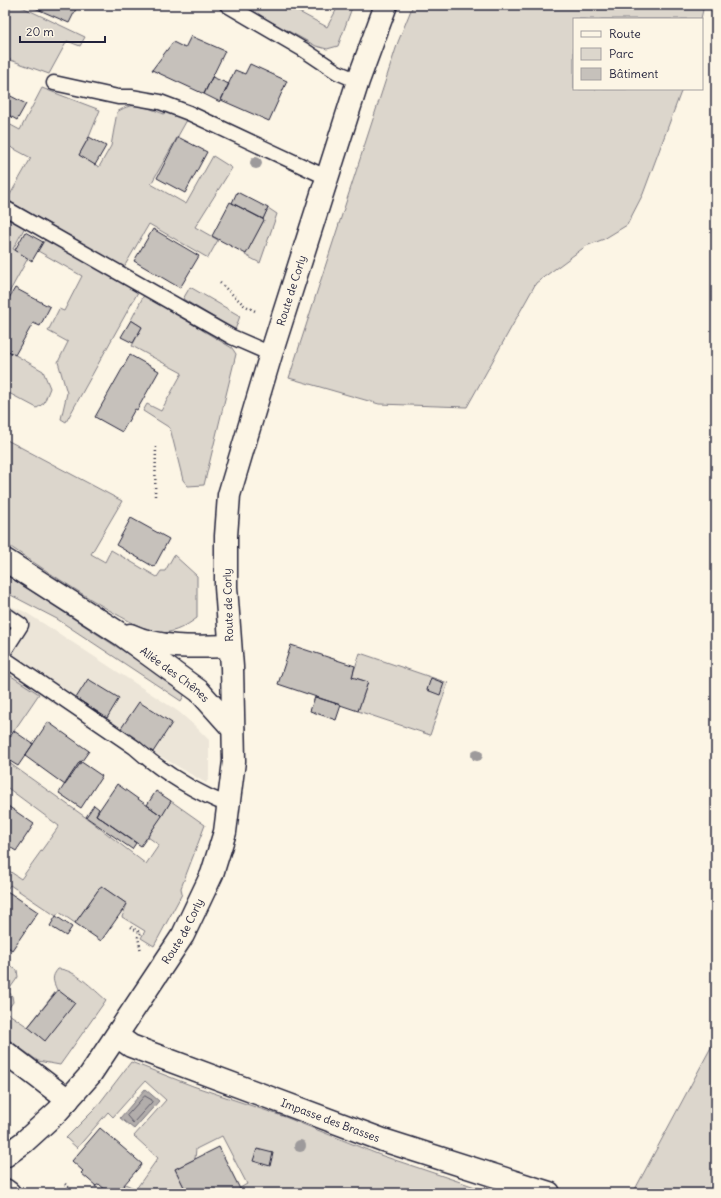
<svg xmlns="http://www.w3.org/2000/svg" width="721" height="1198" font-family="Delius,sans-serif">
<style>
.built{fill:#ece5d8}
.green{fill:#dcd6cc;stroke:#7f7c84}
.water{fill:#b2adab;stroke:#78757e}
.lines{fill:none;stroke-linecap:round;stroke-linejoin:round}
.shore{stroke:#5c5a68;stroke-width:1}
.building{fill:#c6c1bb;stroke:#22223b}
.service-casing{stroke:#22223b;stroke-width:17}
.minor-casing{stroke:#22223b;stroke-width:25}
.tertiary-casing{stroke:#22223b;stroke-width:25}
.path{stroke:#22223b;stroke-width:2.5;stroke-dasharray:1 3;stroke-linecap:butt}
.service{stroke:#fcf5e5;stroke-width:14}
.minor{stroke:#fcf5e5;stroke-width:22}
.tertiary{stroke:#fcf5e5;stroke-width:22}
.tree{fill:#9d9a9b}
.labels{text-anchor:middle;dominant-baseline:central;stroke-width:3;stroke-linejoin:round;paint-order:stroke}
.street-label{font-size:11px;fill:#22223b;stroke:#fcf5e5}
</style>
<rect width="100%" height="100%" fill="#fcf5e5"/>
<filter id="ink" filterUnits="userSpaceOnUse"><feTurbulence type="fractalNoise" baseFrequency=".025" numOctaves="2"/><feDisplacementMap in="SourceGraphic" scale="8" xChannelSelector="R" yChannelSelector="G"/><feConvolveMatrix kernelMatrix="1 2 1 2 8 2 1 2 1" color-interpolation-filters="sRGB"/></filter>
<g filter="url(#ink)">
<path class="built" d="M5,604L25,612L52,629L179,712L195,726L209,740V778L206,783L153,752L129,753L5,672Z"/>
<path class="green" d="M5,5H18L85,37L80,46L67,41L49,74L5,58Z
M240,5H286L327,27L339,5H353L338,46L327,49L316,46Z
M413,5H704L701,19H574V89H682L643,194L627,225L604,239L586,246L536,283L467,407L379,404L289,378L398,42Z
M42,88L100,110L89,137L79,155L99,167L111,146L117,112C135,100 145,107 164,114L166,110L187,120L151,184L186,204L213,156L232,168L195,227L218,240L208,258L149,224L124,267L7,200L31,158L5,144V122L20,130Z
M268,208L277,214L260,263L245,255L264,220L263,219Z
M5,215L25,227L13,249L28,258L5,300Z
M46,238L138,292L66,422L61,419L67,393L58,362L68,342L48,331L59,309L64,311L82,276L38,251Z
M190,287L240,316L235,330L183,299Z
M144,295L232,348L236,354L204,485L188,486L183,480L170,428L143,411L147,404L161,411L182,373L132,346L142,327L131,320Z
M5,349L43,371L50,388L44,403L37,408L5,391Z
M5,439L122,501L91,554L105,562L111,550L157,577L161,571H165L174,555L197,576V618C186,626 176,632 162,633C139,635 30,560 5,543Z
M5,574L186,692L181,701L57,619L5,592Z
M360,653L448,683L430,735L358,711L368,682L352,677Z
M5,672L39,694L5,744Z
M5,760L88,819L146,864L159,845L148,837L171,801L205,825L181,888L182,894L154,946L141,938L145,931L122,917L127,904L101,886L75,923L59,912L56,916L10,885L5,892V868L21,879L59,826L5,786Z
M5,963L17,970L18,977L8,991L12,996L13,1002L6,1012L28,1027L57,990C53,981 51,977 58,969C75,969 93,989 106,1000L60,1065L38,1061L5,1037Z
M716,1038V1193H633Z
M131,1062L193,1086L285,1117L380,1155L493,1193H242L240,1188L247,1184L222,1136L196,1149L195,1159L175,1169L187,1193H117L125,1184L136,1189L158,1158L134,1136L166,1100L145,1081L113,1117L108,1112L77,1148L66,1138L95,1109Z"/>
<path class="water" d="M145,1089L159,1101L134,1129L120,1118Z"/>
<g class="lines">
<path class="shore" d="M145,1096L152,1100V1102L133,1123L127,1116Z"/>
</g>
<path class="building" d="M28,5H78L69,23Z
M191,36L225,51L204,94L152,70L173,42L185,48Z
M250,64L287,81L269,121L221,100L235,70L245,74Z
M212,77L229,84L220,102L204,94Z
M5,93L26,104L17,120L5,113Z
M89,137L106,146L95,165L79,155Z
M178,137L207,152L185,193L157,178Z
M237,192L268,208L263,219L232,203Z
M230,202L264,220L246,254L212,236Z
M153,229L199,256L180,288L134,261Z
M25,232L43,242L32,261L15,250Z
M15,288L50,307L40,326L33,323L15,355L5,349V305Z
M131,320L142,327L133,343L121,337Z
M130,355L159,371L137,410L135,409L122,432L95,417Z
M131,518L169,539L154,567L116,545Z
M291,645L355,666L352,677L368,682L358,711L278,684Z
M431,678L444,683L440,695L427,690Z
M88,679L119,698L107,718L76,698Z
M315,697L341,705L336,720L310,711Z
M139,702L172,723L153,752L120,730Z
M48,722L89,751L65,785L25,756Z
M14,731L33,744L18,766L5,758V744Z
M80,761L102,776L81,808L59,793Z
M117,784L162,816L141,846L96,815Z
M156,791L171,801L162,816L147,805Z
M5,804L34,824L16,851L5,844Z
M94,805L99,809L96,815L136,843L132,849L86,817Z
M101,886L127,904L101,941L75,923Z
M7,891L38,912L12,950L5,945V893Z
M56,916L72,927L66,936L50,926Z
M58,990L75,1003L45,1041L28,1027Z
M100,1128L142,1164L117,1193H109L99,1184L96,1186L81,1173L83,1171L72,1161Z
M219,1147L242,1193H187L175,1169Z
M257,1149L273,1153L270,1166L253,1161Z"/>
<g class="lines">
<defs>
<path id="service" d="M227,5L304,50L337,72L358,81
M54,83L118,97H131L160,102L189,113L328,178
M5,208L232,337L271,354
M5,614L21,625L5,650
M5,659L134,747C161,771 195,792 228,805"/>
<g id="minor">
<path id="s1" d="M5,560L122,635L199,691L233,729"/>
<path d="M130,635C160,649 197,647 229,646"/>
<path id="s2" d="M117,1036L131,1046L383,1140L549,1193"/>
<path d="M5,1052L68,1100"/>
<path d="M5,1190L9,1193"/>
</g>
<g id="tertiary">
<path id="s3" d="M5,1156L24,1142L57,1112L90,1075L183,935L212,874L225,832L234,761L232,667L226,587V536L229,495L271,354L358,81L386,5"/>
</g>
</defs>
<use href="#service" class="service-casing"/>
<use href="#minor" class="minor-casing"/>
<use href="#tertiary" class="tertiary-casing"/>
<path class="path" d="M220,283L244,305L257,312
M155,496L156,446
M131,927L141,933L138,937L141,952
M65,1184L75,1193
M90,1193L96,1186"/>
<use href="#service" class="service"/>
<use href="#minor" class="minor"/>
<use href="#tertiary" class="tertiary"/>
</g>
<g class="tree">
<circle cx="256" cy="163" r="6"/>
<circle cx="477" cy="755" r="6"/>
<circle cx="300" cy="1146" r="6"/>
</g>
</g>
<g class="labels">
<g class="street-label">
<text stroke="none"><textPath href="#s3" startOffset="949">Route de Corly</textPath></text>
<text transform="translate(228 605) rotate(-92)">Route de Corly</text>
<text stroke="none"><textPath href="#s1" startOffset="205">Allée des Chênes</textPath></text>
<text stroke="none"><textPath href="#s3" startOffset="289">Route de Corly</textPath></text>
<text stroke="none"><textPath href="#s2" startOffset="230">Impasse des Brasses</textPath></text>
</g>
</g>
<rect width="721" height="1198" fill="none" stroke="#fcf5e5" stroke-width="20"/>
<rect x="10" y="10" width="701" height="1178" fill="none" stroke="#22223b" stroke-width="1.5" filter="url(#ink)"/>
<rect x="573" y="18" width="130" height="72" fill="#fcf5e5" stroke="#a5a1a1"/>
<rect x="581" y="31" width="20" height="6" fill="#fcf5e5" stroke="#a5a1a1"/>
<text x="609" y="38" font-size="12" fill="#22223b">Route</text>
<rect x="581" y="48" width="20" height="12" fill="#dcd6cc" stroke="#a5a1a1"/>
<text x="609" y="58" font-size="12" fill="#22223b">Parc</text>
<rect x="581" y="68" width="20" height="12" fill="#c6c1bb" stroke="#a5a1a1"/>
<text x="609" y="78" font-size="12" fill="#22223b">Bâtiment</text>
<path d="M20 36v6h85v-6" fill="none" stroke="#22223b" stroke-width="2"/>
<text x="26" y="36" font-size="12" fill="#22223b" stroke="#fcf5e5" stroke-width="3" paint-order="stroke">20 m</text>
</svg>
